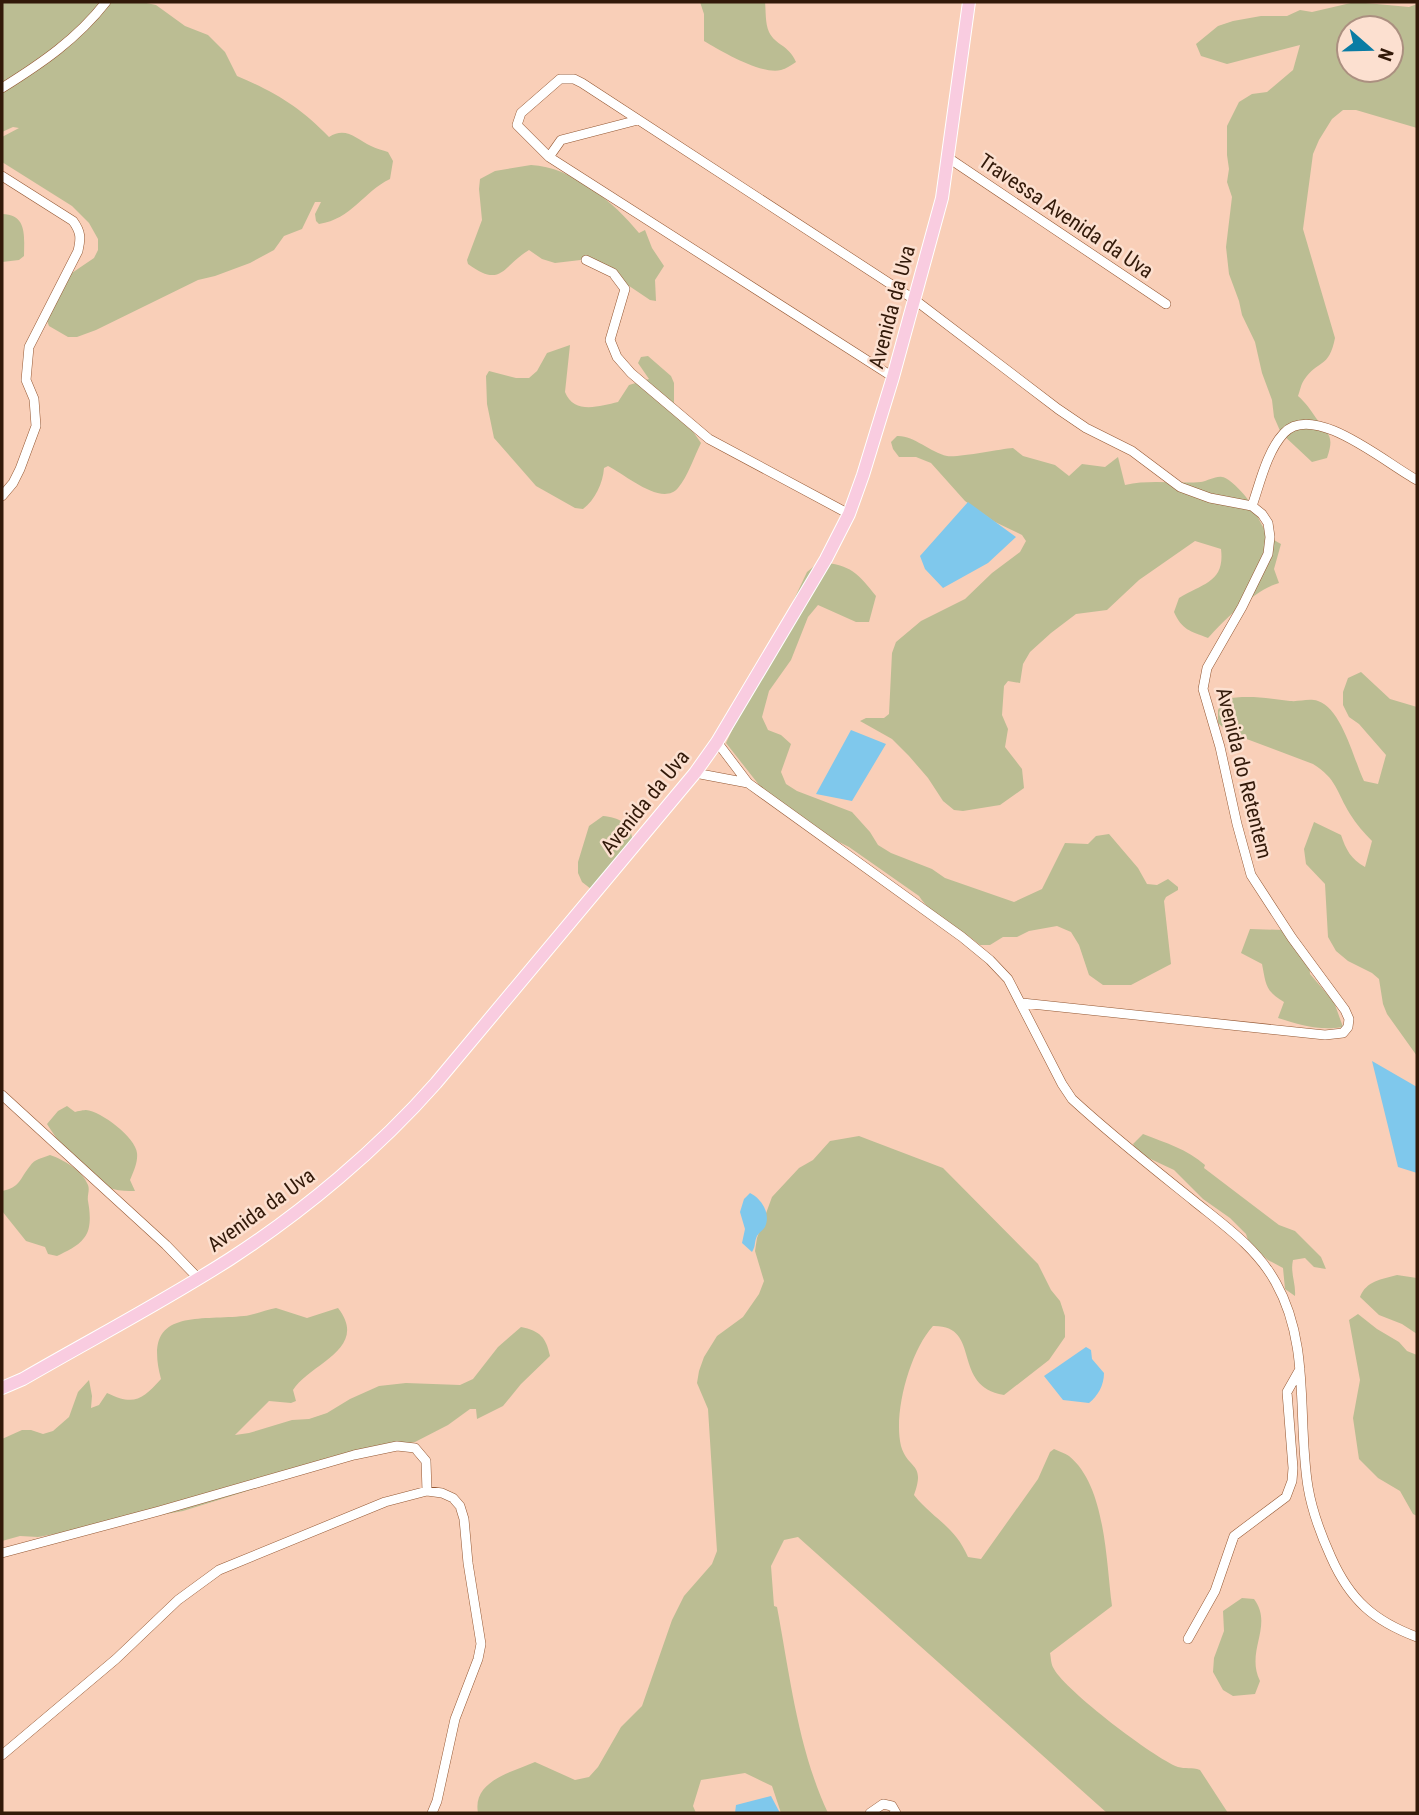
<svg xmlns="http://www.w3.org/2000/svg" width="1419" height="1815" font-family="'Roboto Condensed',sans-serif">
<style>
.green{fill:#bbbd93;fill-rule:evenodd}
.water{fill:#7fc8ec}
.lines{fill:none;stroke-linecap:round;stroke-linejoin:round}
.minor-casing{stroke:#945732;stroke-width:10}
.major-casing{stroke:#fff;stroke-width:14}
.minor{stroke:#fff;stroke-width:9}
.major{stroke:#f9cce0;stroke-width:12}
.labels{text-anchor:middle;dominant-baseline:central;stroke-width:5;stroke-linejoin:round;paint-order:stroke}
.street-label{font-size:21px;fill:#321909;stroke:#fce0d0}
</style>
<rect width="100%" height="100%" fill="#f9cfb8"/>
<path class="green" d="M2,2H142L156,5L185,26L208,35L225,52L237,76C275,92 300,107 329,137C346,126 356,139 371,146C377,149 383,150 388,152L393,161L390,179C363,192 352,219 319,224L316,221L315,214L321,202H315L302,229L284,236L274,250L250,263L215,276L198,280L96,330L77,337H68L49,326L46,318L63,279L94,258L98,250V239L89,223L72,206L2,162V137L19,128L13,127L2,132Z
M700,2H765C766,11 765,23 769,32C776,46 788,44 796,62C791,65 786,69 781,70C761,75 721,51 704,41V14Z
M1355,2L1409,7L1417,4V128L1356,110H1343L1332,119L1319,140L1313,154L1303,229L1335,338C1329,369 1318,359 1304,380C1301,384 1300,391 1298,396C1306,403 1310,409 1316,418C1328,435 1335,435 1327,458L1312,462L1281,433L1274,417L1272,400L1262,373L1255,342L1242,315L1239,301L1229,274L1226,247L1232,197L1227,182L1229,169L1227,155V126L1239,102L1252,94L1267,92L1293,70L1300,45L1227,64L1201,56L1196,44L1218,26L1233,21L1261,16H1287L1300,10L1312,12ZM1349,28H1391V70H1349Z
M531,165C572,167 614,202 639,233L645,230L652,248L664,266L655,280L656,301L650,300L589,259L555,263L542,259L529,250C502,266 502,289 468,264L467,260L482,220L479,189L480,179L495,171Z
M2,214C28,214 24,238 24,256L19,260L2,262Z
M570,345L565,392C574,415 600,406 618,402L629,385L649,379L638,363L641,357L648,356L671,376L674,383V404L701,443C694,457 688,476 678,488C662,507 626,475 608,466L604,468C603,483 595,500 583,509L575,508L536,486L494,438L487,404L486,376L489,371L516,378H529L537,371L547,353Z
M897,436C913,435 930,452 947,456C957,458 1000,449 1013,448L1023,456L1055,465L1069,476L1082,464L1105,467L1118,457L1125,485C1150,479 1175,484 1201,482C1208,481 1215,476 1222,477C1230,478 1245,495 1250,502C1260,518 1263,536 1281,544L1274,569L1279,583C1256,589 1224,620 1208,638C1190,631 1182,630 1174,612L1179,598C1204,583 1225,582 1221,549L1195,541L1139,580L1107,610L1076,614L1051,633L1030,652L1023,664L1020,683L1008,681L1004,686L1002,715L1008,729L1005,747L1022,769L1024,788L1000,805L963,811L954,810L943,801L928,778L909,756L892,739L860,721L866,718H884L889,714L892,653L896,642L921,621L965,599L992,573L1020,552L1026,541L1022,535L995,522L965,501L931,463L916,457H899L893,449L891,442Z
M818,563C848,562 859,574 876,596L869,622H856L818,605L808,617L791,660L769,691L762,717L768,730L781,735L791,744L781,772L786,784L797,791L852,812L870,832L878,845L891,853L932,869L945,878L1014,902L1042,889L1065,843L1088,844L1096,836L1109,834L1138,868L1147,884L1157,885L1168,879L1178,887V890L1166,897L1164,901L1171,964L1131,985H1103L1089,975L1079,945L1071,932L1057,926L1029,931L1017,937H1003L990,945H980C961,928 933,918 919,896L849,847L825,835L770,799L726,743L807,572Z
M1361,672L1390,699L1417,707V1056L1387,1014L1383,1004L1379,979L1372,973L1348,961L1336,951L1328,937L1325,884L1306,864L1304,849L1314,822L1341,835C1346,850 1351,859 1365,867L1372,841C1364,833 1356,824 1350,814C1336,791 1337,779 1313,764L1228,732L1218,723V710L1225,699C1247,695 1268,698 1290,701C1300,702 1308,698 1318,701C1342,709 1354,760 1364,781L1378,784L1386,755L1359,724L1349,717L1343,705V692L1348,678Z
M603,816C621,817 638,828 630,848C626,857 600,880 591,889L582,882L578,873V862L589,826Z
M1250,929L1283,930L1309,961L1310,974L1334,1002L1343,1027C1319,1031 1301,1025 1278,1018L1284,1002C1265,991 1266,984 1262,964L1241,953Z
M67,1106L75,1112C77,1111 85,1110 86,1110C101,1111 136,1138 137,1153C138,1162 134,1171 130,1180L135,1191C128,1191 120,1191 113,1189C86,1182 61,1146 47,1124L58,1111Z
M1143,1134C1166,1143 1187,1149 1205,1165L1204,1168L1279,1225L1295,1231L1321,1257L1326,1269L1314,1267L1305,1258L1293,1260C1290,1273 1296,1283 1295,1296L1285,1289L1283,1268L1268,1260L1249,1243L1246,1234L1230,1218L1203,1199L1174,1170L1140,1154L1133,1144Z
M859,1136L943,1168L1038,1264L1051,1290L1060,1301L1065,1316V1337L1049,1360L1004,1395C950,1386 983,1325 933,1326C910,1351 893,1413 901,1446C908,1470 926,1462 914,1495C934,1520 954,1525 968,1557L981,1559L1038,1479L1050,1452L1054,1449C1058,1451 1065,1453 1069,1456C1106,1486 1106,1562 1112,1606L1050,1653C1051,1658 1051,1665 1054,1669C1066,1691 1154,1758 1178,1767C1185,1769 1192,1767 1200,1770L1228,1813H1107L798,1537L784,1540L771,1566L774,1606L777,1607C790,1676 798,1749 828,1813H781L772,1786L745,1773L701,1780L693,1806L696,1813H478C472,1781 512,1772 535,1762L575,1780L589,1777L598,1767L621,1727L642,1706L672,1620L684,1596L712,1564L717,1551L708,1409L697,1383L699,1371L704,1357L717,1336L743,1317L759,1294L764,1281L755,1251L757,1238L772,1197L799,1168L813,1160L830,1141Z
M50,1155C64,1160 82,1170 88,1185C90,1190 87,1196 88,1201C90,1212 92,1229 84,1238C77,1247 67,1251 57,1256L48,1254L45,1247L26,1241L2,1211V1191C20,1188 20,1178 30,1166C34,1159 43,1158 50,1155Z
M1397,1275L1417,1278V1334L1402,1324L1379,1315L1360,1297C1366,1281 1382,1279 1397,1275Z
M276,1308L307,1318L338,1308C370,1349 309,1364 293,1390L296,1401L291,1403L269,1401L235,1435L249,1433L292,1420L309,1419L327,1413L350,1399L379,1386L406,1383L460,1385L473,1379L498,1347L521,1327C540,1331 546,1337 550,1356L521,1384L503,1406L477,1419L476,1409H470L448,1425L415,1442L329,1457L273,1483L183,1511L38,1537L20,1536L2,1541V1439L22,1430H31L43,1434L53,1431L69,1417L78,1392L89,1380L92,1396L91,1408L99,1405L107,1393C134,1406 142,1400 161,1379C142,1308 196,1321 244,1316C254,1315 265,1310 276,1308Z
M1358,1314L1377,1329L1399,1342L1407,1351L1417,1355V1516L1413,1514L1400,1491L1378,1478L1359,1459L1353,1418L1360,1380L1349,1320Z
M1242,1598L1254,1599C1274,1626 1245,1651 1260,1681L1255,1694L1233,1696L1223,1690L1213,1672L1214,1658L1224,1631L1223,1611Z"/>
<path class="water" d="M968,502L1016,537L988,563L943,588L925,569L920,556Z
M851,730L886,744L852,801L816,794Z
M1372,1061L1417,1087V1173L1398,1167Z
M750,1193C762,1199 771,1214 765,1227C763,1230 759,1233 757,1236C754,1242 756,1246 752,1252L742,1243L745,1229L740,1212L744,1199Z
M1086,1347L1091,1350L1092,1359L1104,1373C1104,1385 1098,1396 1089,1403L1063,1400L1044,1376Z
M771,1796L780,1813H735L736,1805Z"/>
<g class="lines">
<defs>
<path id="minor" d="M2,88C42,63 77,39 106,2
M549,157L561,140L638,120
M947,157L1166,304
M2,176L73,221C81,232 81,238 78,251L29,347L26,380L34,399L36,426L20,469L13,483L2,496
M586,260L613,273L625,289L610,340L617,357L631,373L709,439L849,514
M893,377L549,157L517,125L521,113L560,79H574L582,83L915,300L1058,409L1086,428L1132,451L1180,487L1210,498L1252,506L1262,514L1268,523L1270,537L1268,554L1242,607L1207,668L1203,689L1220,747L1237,824L1251,875L1292,938L1345,1010L1349,1019L1348,1027L1343,1033L1325,1035L1022,1003
M1252,506C1260,483 1267,451 1284,433C1314,401 1388,465 1417,480
M717,742L748,783L962,937L990,960L1008,979L1062,1084L1072,1099C1111,1135 1153,1168 1194,1201C1225,1226 1257,1248 1276,1283C1311,1345 1297,1420 1308,1487C1312,1511 1321,1535 1331,1557C1350,1600 1374,1621 1417,1637
M695,773L748,783
M2,1095L166,1245L198,1278
M2,1553L159,1511L354,1455L397,1446L415,1448L426,1461L427,1491
M1188,1639L1215,1591L1234,1536L1286,1497L1292,1481L1293,1468L1287,1392L1300,1369
M2,1755L116,1659L178,1600L219,1570L385,1502L427,1491L442,1493L453,1498L460,1506L464,1519L468,1563L481,1644L478,1659L455,1719L437,1801L432,1813
M870,1813L883,1804L892,1806L896,1813"/>
<path id="major" d="M2,1388L23,1379C92,1339 163,1302 230,1259C304,1211 378,1149 436,1083L695,773L717,742L826,559L849,514L863,475L893,377L942,198L969,2"/>
</defs>
<use href="#minor" class="minor-casing"/>
<use href="#major" class="major-casing"/>
<use href="#minor" class="minor"/>
<use href="#major" class="major"/>
</g>
<g class="labels">
<g class="street-label">
<text transform="translate(1066 216) rotate(34)">Travessa Avenida da Uva</text>
<text transform="translate(892 307) rotate(-75)">Avenida da Uva</text>
<text transform="translate(1244 773) rotate(76)">Avenida do Retentem</text>
<text transform="translate(645 802) rotate(-51)">Avenida da Uva</text>
<text transform="translate(261 1210) rotate(-36)">Avenida da Uva</text>
</g>
</g>
<rect width="1419" height="1815" fill="none" stroke="#321909" stroke-width="7"/>
<g transform="translate(1370 49) rotate(110)"><circle r="33" fill="#fce0d0" stroke="#ab9080" stroke-width="2"/>
<path d="M0-5L12 26L0 18L-12 26Z" fill="#0a7ca4"/>
<text y="-10" font-size="19" font-weight="bold" text-anchor="middle" fill="#321909">N</text>
</g>
</svg>
